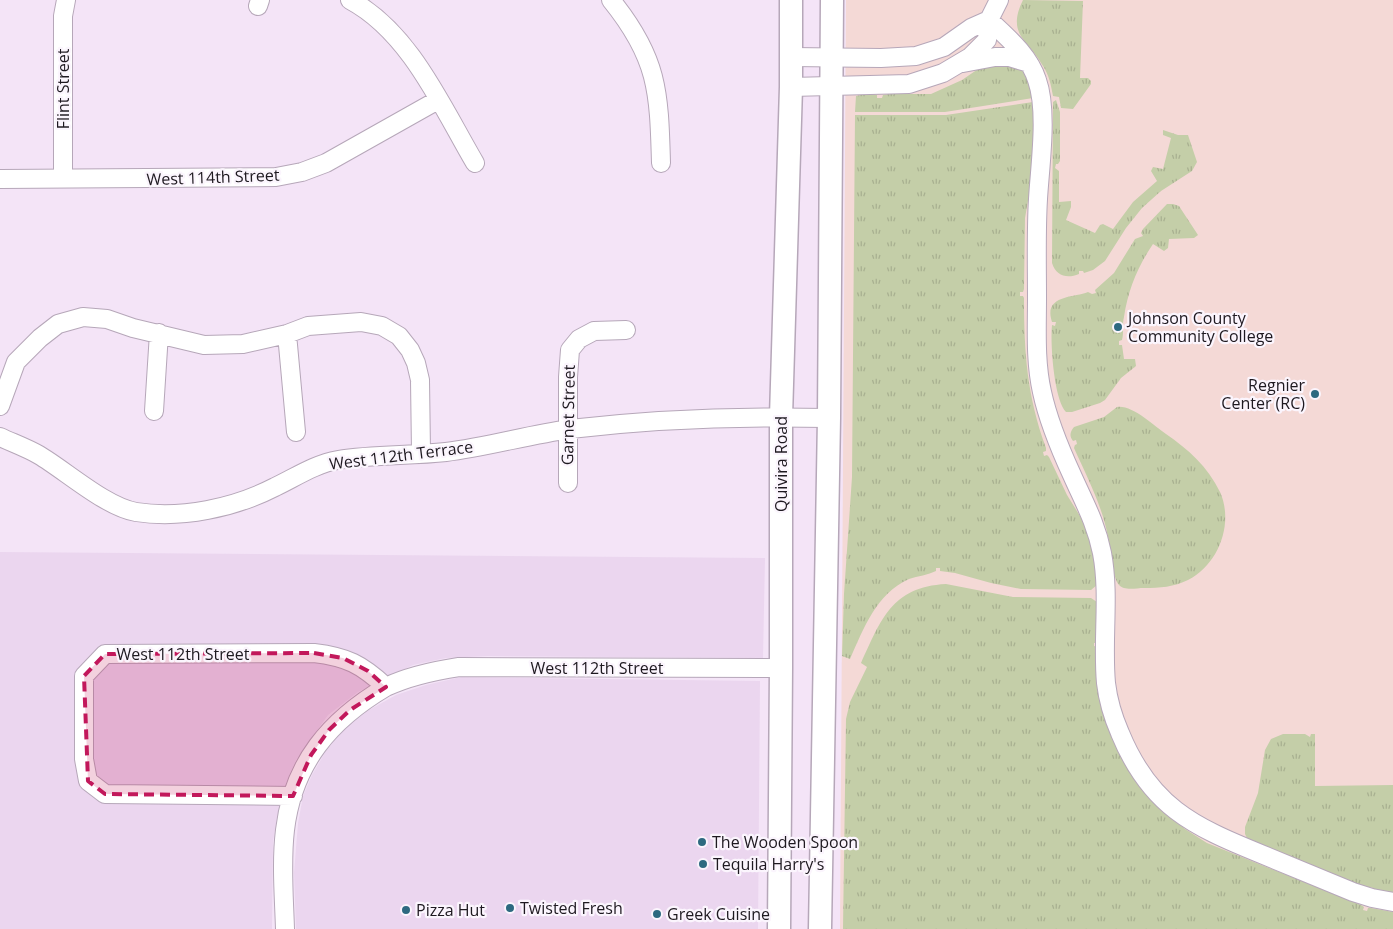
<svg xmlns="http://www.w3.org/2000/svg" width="1393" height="929" font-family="'Open Sans',sans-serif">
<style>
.built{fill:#ebd6ef}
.education{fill:#f4d9d6}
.grass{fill:url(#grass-tufts)}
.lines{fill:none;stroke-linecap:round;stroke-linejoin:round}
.minor-casing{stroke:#b6a7b9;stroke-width:20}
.major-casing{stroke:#b6a7b9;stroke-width:25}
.minor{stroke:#fff;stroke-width:18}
.major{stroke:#fff;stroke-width:22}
.marked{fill:#c2185b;fill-opacity:0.2;stroke:#c2185b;stroke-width:4;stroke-dasharray:10 6;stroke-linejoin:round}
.poi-dot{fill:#2d6980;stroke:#fbf5fd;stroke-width:2}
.labels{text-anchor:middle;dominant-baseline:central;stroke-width:4.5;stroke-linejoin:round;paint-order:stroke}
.street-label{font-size:16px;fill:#1e1920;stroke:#fbf5fd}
.poi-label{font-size:16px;fill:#1e1920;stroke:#fbf5fd;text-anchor:start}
</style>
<defs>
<pattern id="grass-tufts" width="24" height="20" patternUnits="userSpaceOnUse" patternTransform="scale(1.25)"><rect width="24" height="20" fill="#c4cea8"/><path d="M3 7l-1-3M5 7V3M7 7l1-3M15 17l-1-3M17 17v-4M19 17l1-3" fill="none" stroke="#a8b090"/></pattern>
</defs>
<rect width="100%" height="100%" fill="#f4e4f7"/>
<path class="built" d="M0,552L765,558L763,658L488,656L446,658L413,665L358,692L328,715L296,760L287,780L277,817L273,842L272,929H0Z
M461,677L760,681L758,929H296L294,873L298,823L303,796L312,775L326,751L345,728L369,710L396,695L426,685Z"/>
<path class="education" d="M846,0H1393V929H840Z"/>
<path class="grass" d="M1023,0L1083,1L1080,78H1088L1091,81V84L1073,109L1061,108L1059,97L1053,96C1051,85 1049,75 1043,66C1028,39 1006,35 1023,0Z
M1009,62L1027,72L1033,98L945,112H855L856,96C863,94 870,93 877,95V98H882L883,95L889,94H931L962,80L981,67Z
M1056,100L1060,112V161L1058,164H1056L1055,168L1059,171V202L1071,201V207L1066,220L1095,233L1100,225L1103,224L1113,229L1133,202L1157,181L1151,171L1153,167L1163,169L1171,138L1163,135V130L1178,135H1188L1197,162L1192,171L1161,191L1142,208L1126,228L1105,261L1093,270L1084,273L1083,271H1079V274C1067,279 1056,276 1052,263L1053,102Z
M1033,102L1037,103L1035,161L1025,218L1024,289L1023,292H1020V296H1023L1024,298C1024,353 1027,396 1046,448V451L1043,452L1044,456L1047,455L1049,457L1067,495L1085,524L1094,551L1097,585L1091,590L1021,589L991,583L955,573L940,571V568H936V571C928,575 918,576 909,579C876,594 864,628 850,659L842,656L844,594L852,477L855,115H946Z
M1167,204H1173L1179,206L1198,235L1194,238L1169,239L1168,248L1164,251L1153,244C1138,266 1128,290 1124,317C1122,324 1124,333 1122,340L1119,341V345H1122L1124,359H1135L1136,366L1121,378L1105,400L1100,403L1072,412H1066C1054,400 1050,343 1052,325L1055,326L1056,322H1052C1043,295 1073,298 1088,292L1092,294L1096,293L1095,290L1114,273L1135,239L1143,236L1141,233L1143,229Z
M1117,407C1133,405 1154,426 1166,434C1188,449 1208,467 1220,492C1234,523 1219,564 1188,580C1174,587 1160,588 1144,588C1136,588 1124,591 1119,585C1112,577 1111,548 1108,537C1102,505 1087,477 1074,448L1075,445L1077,444L1076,440L1073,441C1069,436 1070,432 1074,427L1104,417Z
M946,584L1013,597L1091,598L1097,602V643H1094V646L1098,647L1111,732L1118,749L1134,778L1157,805L1185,829L1207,843L1361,905L1364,907L1363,910L1367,911L1368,908H1371L1393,912V929H843L846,719L850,702L867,667L861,663C881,620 891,587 946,584Z
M1283,734H1305L1310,737L1311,734H1315V786L1393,785V895L1372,890L1373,888L1370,887L1368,889L1248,840L1245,834V827L1258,793L1265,750L1271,739Z"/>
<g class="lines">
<defs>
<path id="minor" d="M350,0C410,32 442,107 475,163
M611,0C658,58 659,91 661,163
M258,6L260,0
M989,20C1007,37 1029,55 1037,80C1048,111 1040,165 1038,199C1036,232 1037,265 1037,298C1037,329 1035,361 1042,392C1048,420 1060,449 1072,475C1084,502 1096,523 1102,553C1110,595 1102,640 1106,683C1108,700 1113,717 1120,733C1150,806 1192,826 1261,854C1292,867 1322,879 1353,892L1372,898L1393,902
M791,57L881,58L916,56L944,47L971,28L989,20
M963,63L995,57H1009L1029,63
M791,87L909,84L943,73L970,57L987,40L989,20L999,0
M0,179L276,177L302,172L326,163L438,100
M63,179V16L66,0
M287,334L296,432
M0,406L16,362L40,338L58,324L83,317L107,319L133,328L204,345L243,344L287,334L308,326L361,322L382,326L399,336L410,350L416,363L420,380L421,452
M154,411L159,333
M0,437C13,443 27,448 39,455C66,471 106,507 136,512C182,519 234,508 275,487C296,477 315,464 338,460C374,454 410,456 446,452C487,447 528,435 570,429C655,419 743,416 829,418
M568,483V377L570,350L579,339L594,331L626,330
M293,796L105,794L88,781L84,759V676L105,654L314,653C347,657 361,664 386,687C409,676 433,671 459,667L781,668
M285,929C284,896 281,863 285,830C293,763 330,720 386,687"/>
<path id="major" d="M779,929L781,668V417L791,87V0
M820,929L829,418L832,0"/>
</defs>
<use href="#minor" class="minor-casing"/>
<use href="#major" class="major-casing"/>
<use href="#minor" class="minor"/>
<use href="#major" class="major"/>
</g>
<path class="marked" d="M314,653L343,658L368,671L386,687L350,710L329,730L311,755L293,796L105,794L88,781L84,676L105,654Z"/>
<g class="poi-dot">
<circle cx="1118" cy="327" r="5"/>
<circle cx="1315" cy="394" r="5"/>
<circle cx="702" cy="842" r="5"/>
<circle cx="703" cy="864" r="5"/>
<circle cx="510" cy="908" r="5"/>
<circle cx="406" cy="910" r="5"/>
<circle cx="657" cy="914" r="5"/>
</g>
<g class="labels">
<g class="street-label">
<text transform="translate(63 89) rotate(-90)">Flint Street</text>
<text transform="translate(213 177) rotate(-2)">West 114th Street</text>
<text transform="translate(568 415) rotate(-89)">Garnet Street</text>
<text transform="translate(401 455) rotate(-7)">West 112th Terrace</text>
<text transform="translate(781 464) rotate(-90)">Quivira Road</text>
<text x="183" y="654">West 112th Street</text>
<text x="597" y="668">West 112th Street</text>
</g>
<g class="poi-label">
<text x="1128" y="318">Johnson County<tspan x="1128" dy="18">Community College</tspan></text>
<text x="1305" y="385" text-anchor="end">Regnier<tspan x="1305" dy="18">Center (RC)</tspan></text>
<text x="712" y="842">The Wooden Spoon</text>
<text x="713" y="864">Tequila Harry's</text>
<text x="520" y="908">Twisted Fresh</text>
<text x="416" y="910">Pizza Hut</text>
<text x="667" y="914">Greek Cuisine</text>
</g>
</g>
</svg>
